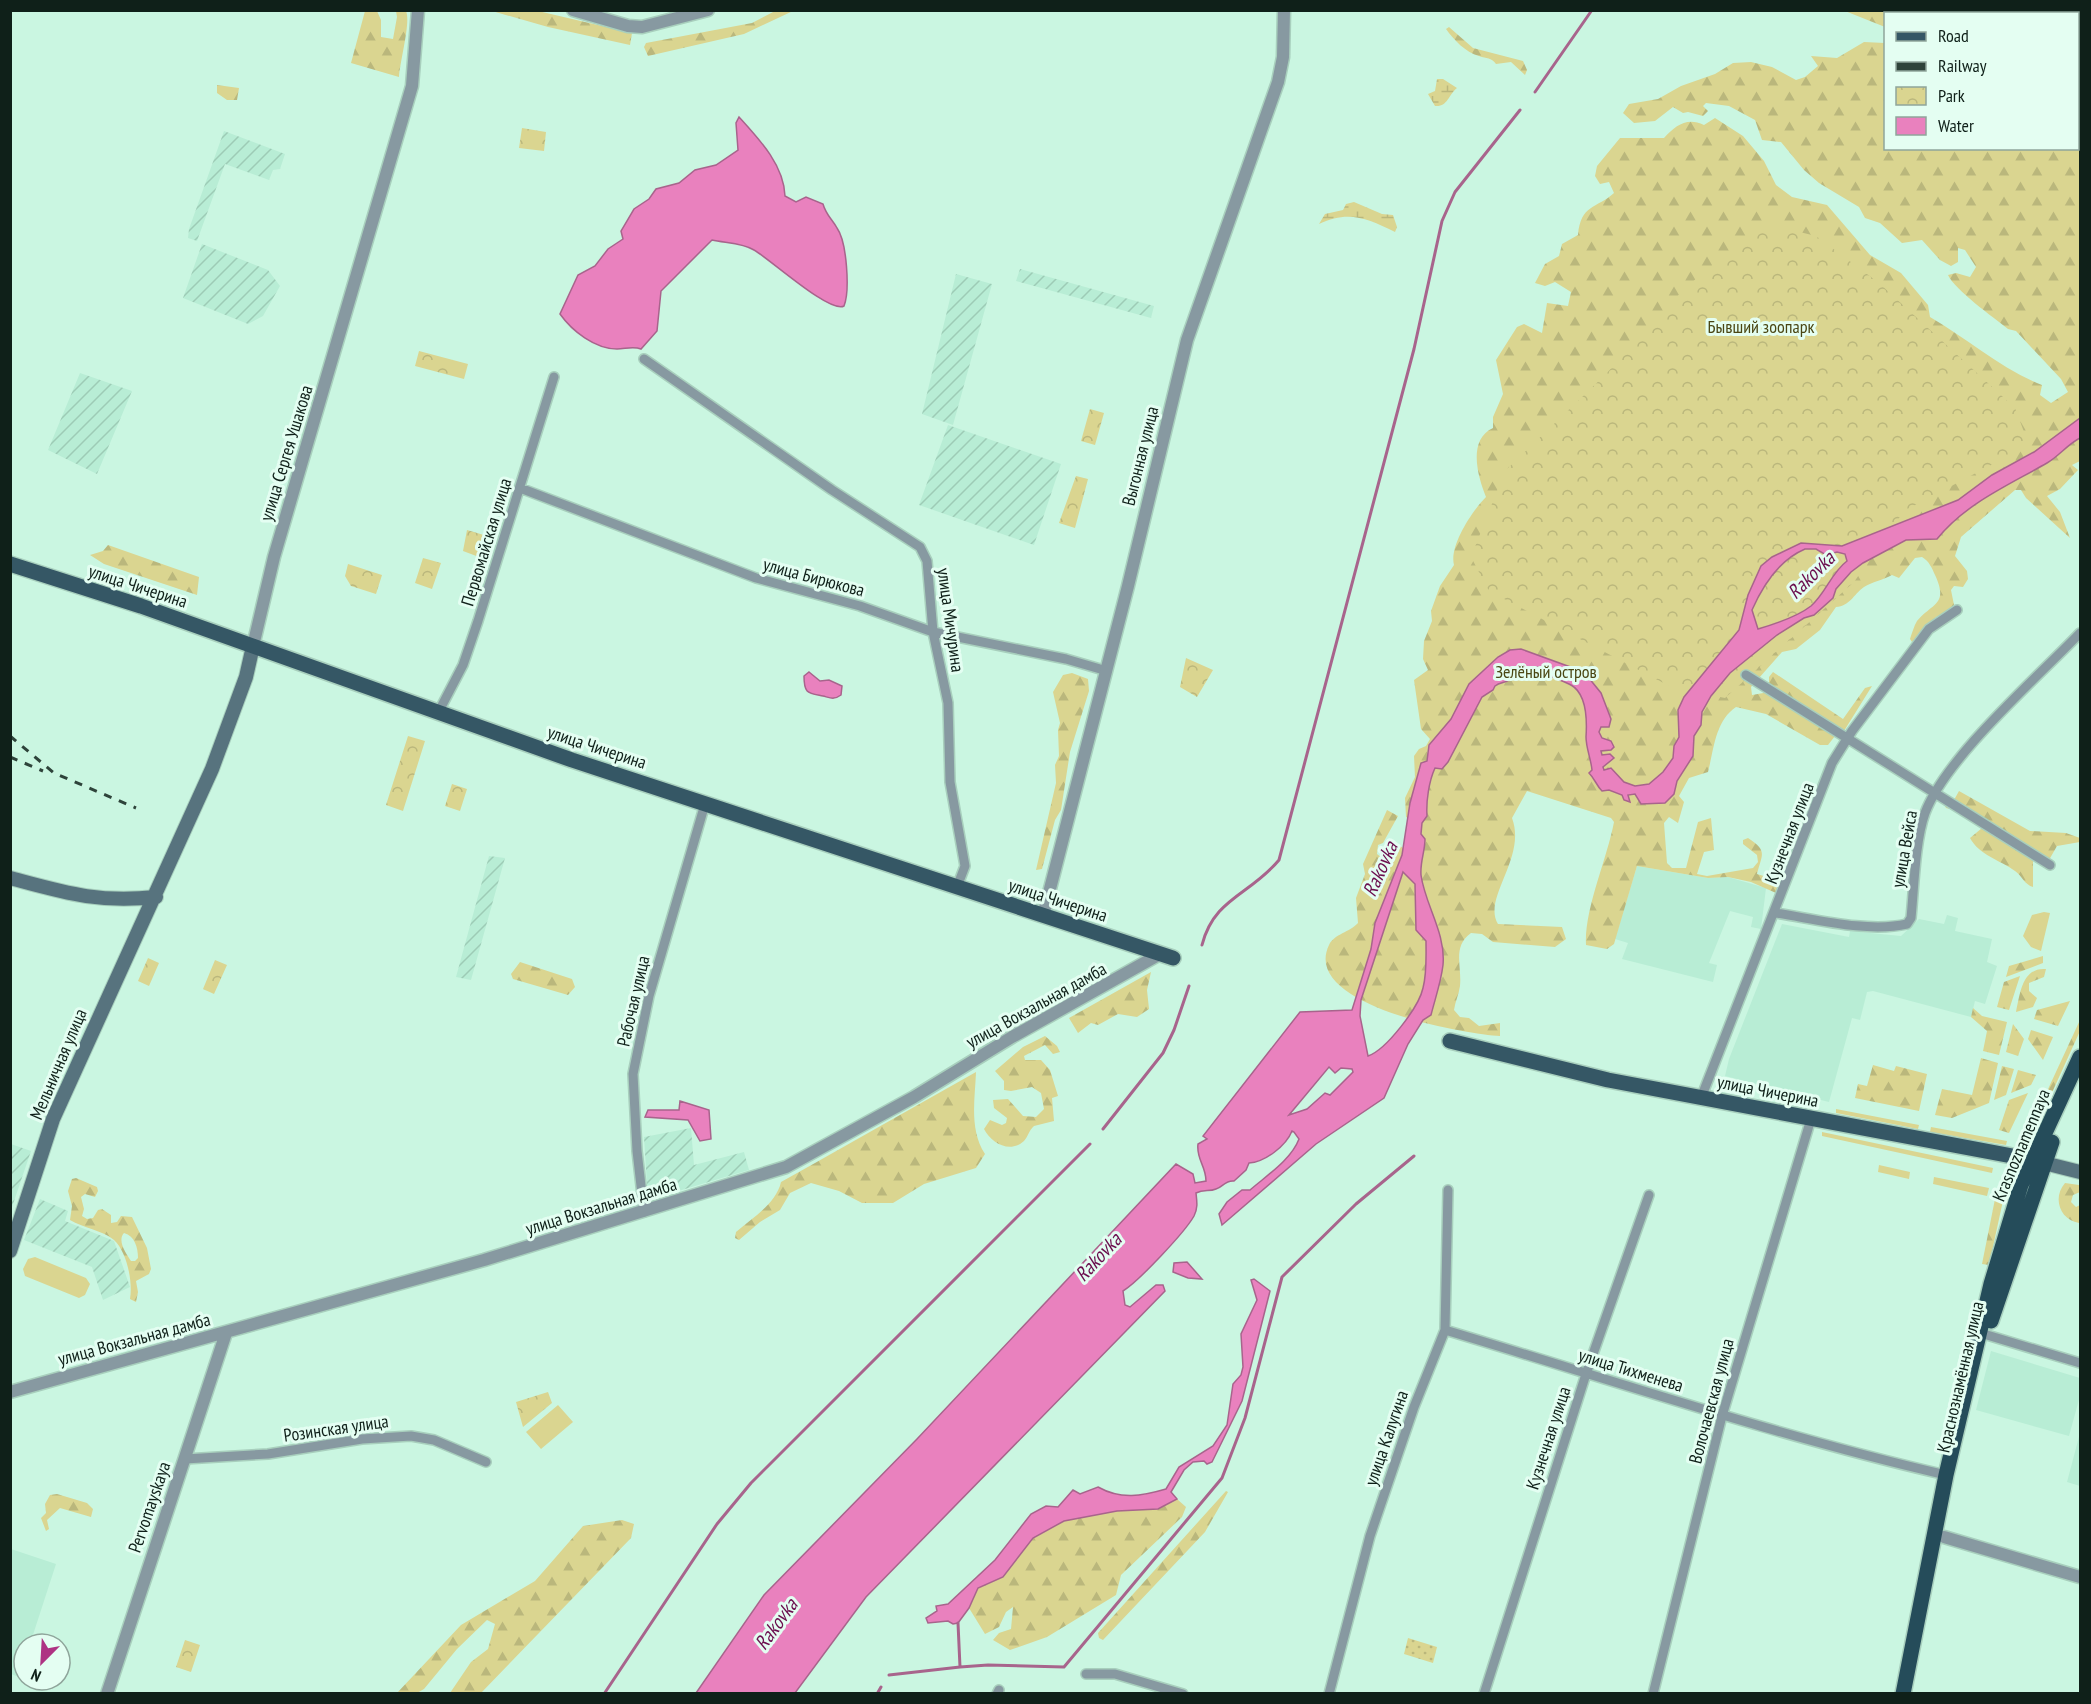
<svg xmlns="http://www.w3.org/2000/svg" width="2091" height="1704" font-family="'PT Sans Narrow',sans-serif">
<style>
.built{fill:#b8edd5}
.industrial{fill:url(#industrial-furrows)}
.grass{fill:#dad590}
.forest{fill:url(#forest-firs);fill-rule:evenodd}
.wetland{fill:url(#wetland-marsh)}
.park{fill:url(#park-crowns)}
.garden{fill:url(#garden-dots)}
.water{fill:#e981be;stroke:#a8648c;stroke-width:1.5;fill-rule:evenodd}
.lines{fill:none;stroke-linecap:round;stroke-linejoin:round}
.stream{stroke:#a8648c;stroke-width:3}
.minor-casing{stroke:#a8cfbd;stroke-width:12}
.tertiary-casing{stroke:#a8cfbd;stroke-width:15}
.secondary-casing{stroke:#a8cfbd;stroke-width:16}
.primary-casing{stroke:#a8cfbd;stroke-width:18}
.trunk-casing{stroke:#a8cfbd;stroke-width:18}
.minor{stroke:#8799a1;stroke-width:9}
.tertiary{stroke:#8799a1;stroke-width:12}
.secondary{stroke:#57737e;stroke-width:14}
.primary{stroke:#355765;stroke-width:15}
.trunk{stroke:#254c5a;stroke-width:15}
.rail{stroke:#2e433a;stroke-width:3;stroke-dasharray:8 8;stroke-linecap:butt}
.labels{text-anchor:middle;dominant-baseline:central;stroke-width:6;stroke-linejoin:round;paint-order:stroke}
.park-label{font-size:18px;fill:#4a4613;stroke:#e4fef2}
.street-label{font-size:18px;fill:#0f2019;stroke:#e4fef2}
.water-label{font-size:20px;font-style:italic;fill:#6b0e4e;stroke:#e4fef2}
</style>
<defs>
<pattern id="industrial-furrows" width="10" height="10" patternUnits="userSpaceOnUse" patternTransform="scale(1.5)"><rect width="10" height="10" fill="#b8edd5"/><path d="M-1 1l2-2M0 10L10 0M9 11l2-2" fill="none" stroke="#9dcbb6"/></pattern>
<pattern id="forest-firs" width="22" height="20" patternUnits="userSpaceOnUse" patternTransform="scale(1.5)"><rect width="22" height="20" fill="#dad590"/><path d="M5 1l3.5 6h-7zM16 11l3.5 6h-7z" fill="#bab77c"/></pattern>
<pattern id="wetland-marsh" width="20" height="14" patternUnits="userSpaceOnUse" patternTransform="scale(1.5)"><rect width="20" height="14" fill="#dad590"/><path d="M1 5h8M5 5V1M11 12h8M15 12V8" fill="none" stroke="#bab77c"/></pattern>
<pattern id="park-crowns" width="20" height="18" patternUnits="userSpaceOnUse" patternTransform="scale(1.5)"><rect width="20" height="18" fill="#dad590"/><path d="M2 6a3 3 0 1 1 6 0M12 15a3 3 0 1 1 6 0" fill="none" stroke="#bab77c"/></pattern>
<pattern id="garden-dots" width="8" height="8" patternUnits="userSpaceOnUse" patternTransform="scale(1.5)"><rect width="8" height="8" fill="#dad590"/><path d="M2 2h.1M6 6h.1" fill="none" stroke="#bab77c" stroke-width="1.8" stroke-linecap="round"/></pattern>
</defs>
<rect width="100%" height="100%" fill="#caf6e1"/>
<path class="built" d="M1637,866L1708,878L1728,877L1766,888L1761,929L1751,927L1753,917L1730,911L1709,963L1717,965L1713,982L1622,959L1628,943L1615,939Z
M1947,915L1958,918L1955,931L1992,939L1987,962L1997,966L1985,1004L1975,1001L1971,1017L1873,991L1867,992L1860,1020L1852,1018L1829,1102L1725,1076L1729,1059L1782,924L1849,937L1850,931L1901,936L1919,919L1944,924Z
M1991,1351L2080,1378V1396L2069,1436L1976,1410Z
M2080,1433V1486L2067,1482Z
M11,1549L56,1564L30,1644H24V1663L19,1677L11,1674Z"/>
<path class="industrial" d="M224,131L285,154L280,169L273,170L269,180L225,164L197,241L188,238L189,229Z
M202,244L268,270L280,286L263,316L248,324L183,298Z
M1020,269L1154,306L1151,318L1016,281Z
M956,274L992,284L953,425L922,414Z
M80,373L132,391L97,474L48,450Z
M948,425L1061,464L1034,545L919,505Z
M489,856L505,858L471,980L456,977Z
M691,1128L694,1165L744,1152L749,1170L648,1200L644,1137Z
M11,1144L31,1151L11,1210L10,1144Z
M40,1199L68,1211L65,1221L114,1241L130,1287L103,1300L92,1267L24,1240Z"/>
<path class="grass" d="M2044,912L2050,913L2041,951L2031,947L2023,936L2032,915Z
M1836,1109L1919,1125L1918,1129L1836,1113Z
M1931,1127L2007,1141L2006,1145L1930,1132Z
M1822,1132L1993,1168L1992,1173L1822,1136Z
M1879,1165L1910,1172L1909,1179L1878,1172Z
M1934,1177L1989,1188L1987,1196L1933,1184Z
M35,1257L86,1278L90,1284L85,1295L79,1298L25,1276L23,1269L28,1259Z
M558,1405L573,1422L541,1449L526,1432Z"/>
<path class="forest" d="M365,11H377L381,20V37L393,39L397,17L396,11H406C411,22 400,61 399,77L351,63Z
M492,11H538L632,33L630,45L548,27Z
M775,11H793L744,34L648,56L644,47L646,43L752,23Z
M1845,11H1931L1930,13L1886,14L1885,27Z
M1962,11H2080V461L2072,465L2078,470L2060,489L2047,496L2060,512L2070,538L2026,498L2021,490H2015L1961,537L1955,556L1967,571L1968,579L1963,587L1954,586L1951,590L1954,605L1947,613L1936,617L1912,642L1910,639C1912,633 1914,626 1917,621C1932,603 1949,605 1935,575C1932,568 1929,561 1922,557L1915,558L1899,578L1892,575C1883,580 1872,582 1864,587C1853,595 1850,606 1836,607L1820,630L1796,649L1782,652L1751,687L1752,695L1769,692V677L1773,672L1843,719L1865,688L1872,686L1839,739L1835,736L1828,745H1820L1766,714L1736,707C1715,721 1714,749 1708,772L1689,778L1679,796L1684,802L1678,823L1669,817L1664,823L1667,863L1672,868H1686L1698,822L1711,818L1714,850L1704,852L1697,874L1707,876L1753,868L1758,862L1757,855L1743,844V840L1748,838C1768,851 1762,854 1757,874L1767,877L1773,862L1781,858L1787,859L1776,893L1751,882L1728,877L1708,878L1637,866L1614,944L1607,949L1586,945C1584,910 1607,859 1614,822L1611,818L1527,791L1512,818C1527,858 1482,898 1498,924L1562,927L1566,939L1555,947L1493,942L1482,934L1471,933C1452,947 1462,965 1460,986C1459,994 1455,1002 1454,1010L1460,1017L1469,1018L1479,1026L1500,1023V1036C1463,1034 1300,1005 1329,945C1334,934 1350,932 1358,923L1356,898L1365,874L1363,864L1387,810L1398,816L1383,843L1378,845L1377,854L1381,857L1389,847L1396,843L1403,848L1409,819L1406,817L1405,798L1415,777L1414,756L1419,749L1426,746L1430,739L1421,729L1414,680L1428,670L1423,659L1424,641L1432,621L1431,611L1440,586L1454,565C1449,546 1472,511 1486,497C1478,477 1467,440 1493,428V417L1503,394L1496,360L1517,327L1524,324L1542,333L1547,303L1568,306L1571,292L1555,282L1545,286L1535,283L1545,264L1559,256L1562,244L1578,235C1581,204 1596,209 1614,193L1609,182L1600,184L1595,176L1597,166L1620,138H1664C1676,125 1687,117 1704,125L1715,118L1743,136L1764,161L1776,185L1792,197L1827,205L1870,255L1901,273L1928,305L1930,317C1968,339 2001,369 2042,385L2040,395L2051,403L2068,392L2061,379L2016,331L2008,329C1993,317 1955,290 1948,275L1956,273L1970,277L1976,267L1965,250L1958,248V262L1951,266L1940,260L1922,240L1902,243L1880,223L1865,218L1859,207L1819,183L1804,170L1781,142L1762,140L1755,120L1729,106L1706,103L1703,106L1708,111L1703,116L1688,112L1683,113L1673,107L1655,121L1634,123L1623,113L1629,104L1658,99L1681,86L1715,74L1733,63L1751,62L1772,67L1796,80L1805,77L1818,66L1811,56L1837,58L1864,42L1885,43L1886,148H2078V14H1962Z
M1449,27L1473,48L1523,61L1527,70L1525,75L1511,62L1496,64C1491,57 1487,59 1479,56C1465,52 1454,40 1446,29Z
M217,85L239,88L237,100H227L217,93Z
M108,545L199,577L197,595L104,564L90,555L103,551Z
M1072,673L1088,679L1089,691L1070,752L1061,810L1055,820L1042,869L1036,870L1056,783L1055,765L1059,756L1058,730L1060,723L1053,692L1063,675Z
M1959,791L2030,831L2066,833L2080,838V842L2057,846L2049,860L2033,858V887C2025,885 2022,876 2015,871C2000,860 1979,855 1970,838L1982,828L1981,817L1946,808L1944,804L1954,800Z
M2043,956V963L2006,977L2009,966Z
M520,962L572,979L575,987L568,995L513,979L511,974Z
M2046,969L2044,977L2029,983V991L2037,998L2033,1007L2016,1012C2020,994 2022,967 2046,969Z
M1151,972L1147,990L1149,1009L1137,1017L1118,1014L1098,1025L1091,1023L1078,1033L1069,1018Z
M2020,976L2009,1010L1997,1007L2004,982Z
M2070,1001L2058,1026L2034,1019L2037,1010Z
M1973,1008L1982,1016L2007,1022L1999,1055L1983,1051L1987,1031L1971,1017Z
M2080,1020V1031L2035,1130L2030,1128Z
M2013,1024L2024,1039L2018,1056L2006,1052Z
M2031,1030L2053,1037L2043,1060L2028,1039Z
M1045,1036L1057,1046L1060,1052L1053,1054L1045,1045L1024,1056L1025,1060H1041L1050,1070L1058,1096L1052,1098L1054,1121L1034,1126C1029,1130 1028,1137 1024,1141C1010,1154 991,1143 984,1129L990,1120L1002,1125L1006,1123L1007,1118L994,1108L993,1100L1008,1099L1023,1116L1036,1117L1044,1109L1041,1093L1032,1087L1011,1091L1004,1090V1081L995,1071L1023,1047Z
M1981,1058L1998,1063L1989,1103L1952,1118L1935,1115L1942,1089L1972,1095Z
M1873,1065L1894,1071L1896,1066L1927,1074L1919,1111L1855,1098L1858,1084L1867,1086Z
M2002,1066L2014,1069L2006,1095L1994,1100Z
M2018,1070L2036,1075L2031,1085L2011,1093Z
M976,1072C975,1100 969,1129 985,1154L976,1168L924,1184L893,1203H862L839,1191L811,1183L790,1193L780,1210L760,1222L739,1240L735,1238L736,1232C752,1218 776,1204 781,1182L815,1163Z
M2028,1093L2009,1133L1999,1130L2009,1100Z
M2080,1177V1192L2073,1195L2071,1202L2076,1207L2080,1205L2079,1223C2060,1220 2052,1198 2065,1183L2079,1185Z
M76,1178L97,1187L98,1191L95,1197L85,1194L81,1197L84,1209L82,1216L87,1219L93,1218L98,1210L102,1209L111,1215V1223L117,1222L121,1216L132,1217L147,1248L151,1269L149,1274L136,1281L138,1292L136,1302L130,1299C133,1282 127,1252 114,1240C102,1230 83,1228 70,1220L72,1206L68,1191L72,1179ZM124,1233C135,1236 138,1248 138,1258L135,1261H131C126,1253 117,1241 124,1233Z
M1996,1194L2004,1196L1989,1265L1982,1264Z
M1226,1491L1228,1492L1205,1532L1103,1640L1099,1638L1098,1633Z
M57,1494L87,1503L93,1509L91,1517L60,1508L47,1520L49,1529L46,1531L41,1518L46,1513L45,1504L50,1495Z
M1177,1499L1186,1507L1182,1517L1121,1575L1116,1595L1047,1637L1010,1650L993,1640L999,1633L1011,1629L1013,1607L1006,1612L999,1627L985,1634L969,1608L978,1588L1003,1577L1033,1538L1064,1521L1117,1511L1158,1509Z
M622,1520L634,1524L631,1538L481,1693H450L471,1662L488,1649L495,1624L487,1620L457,1649L424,1689L417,1693H397L461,1625L535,1581L583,1526Z"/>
<path class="wetland" d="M1437,79H1443L1457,88C1448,95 1448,107 1435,106L1428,94L1435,91Z
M1354,202L1382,214L1393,215L1397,227L1395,232C1367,218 1348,210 1319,224L1325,214L1343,210L1346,204Z"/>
<path class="park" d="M522,128L546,132L544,151L519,148Z
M1763,223L1816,236L1879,283L2015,408L2029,445L1904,511L1854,582L1725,698L1671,687L1489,591L1471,557L1505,471L1605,375L1685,288Z
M419,351L468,364L464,379L415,366Z
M1090,409L1104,413L1095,445L1081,441Z
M1076,476L1088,479L1075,528L1059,523Z
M467,530L494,538L487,560L463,551Z
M423,558L441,563L432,589L415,583Z
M348,564L382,575L376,594L351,586L345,576Z
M1186,658L1213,670L1197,697L1180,687Z
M408,736L425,741L403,811L386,805Z
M452,784L467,789L460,811L445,806Z
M148,958L159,963L149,986L138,981Z
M215,960L227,965L214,994L203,989Z
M548,1392L552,1403L523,1427L516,1402Z
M185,1640L200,1645L191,1672L176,1667Z"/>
<path class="garden" d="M1408,1638L1437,1647L1433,1663L1404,1654Z"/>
<path class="water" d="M739,117C759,139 784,165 785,196L796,202L806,197L823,204C826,215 832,219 837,228C847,242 850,291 844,306C830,314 770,259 754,250C743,243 725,243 712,240L661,291L657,331L641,349C633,346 625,349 617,349C595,349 572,331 560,314L578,275L595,266L608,249L623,239L621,231L634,209L649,199L656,189L679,183L695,170L716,165L738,150L736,123Z
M2080,418V438C2068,444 2059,456 2047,463C2009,485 1966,503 1937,539L1906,540L1863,563L1851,572L1836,589L1833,598L1814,615L1804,618L1777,635L1730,673L1711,696L1702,712L1701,725L1694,736L1693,756L1677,781L1674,794L1665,803L1641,804L1635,794L1628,795L1630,802L1624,800L1622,795L1609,790L1602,791C1596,785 1595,779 1589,773L1592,770C1591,759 1586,748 1586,737C1587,722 1587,694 1571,685C1561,679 1544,677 1539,667C1521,668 1523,669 1509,680C1505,683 1500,682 1495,686L1493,690L1482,697L1448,762L1442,769L1435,768C1429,781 1426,801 1427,816L1422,823L1421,834L1425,839C1425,852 1420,861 1421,875C1425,905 1446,933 1443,965C1441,982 1435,999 1431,1015L1423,1020L1408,1044L1384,1098L1316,1144L1222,1225L1219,1214L1227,1202L1242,1190H1250C1266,1176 1291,1160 1299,1139L1294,1132L1292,1131C1286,1146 1265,1162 1249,1163L1246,1170L1234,1181C1225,1180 1223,1187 1216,1189C1209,1192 1204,1189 1196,1193C1197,1202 1198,1208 1194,1216C1185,1232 1139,1281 1123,1291L1125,1305L1130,1307L1156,1285H1163L1165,1291L866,1597L795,1693H696L764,1595L917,1439L1176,1164L1193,1174L1195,1183L1206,1181C1206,1166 1196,1159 1198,1144L1207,1139L1203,1136L1300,1012L1352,1010L1371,949L1375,923L1402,855L1410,803L1421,763L1427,761L1429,745L1451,719L1469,684L1498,657L1510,650L1521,649L1584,672L1601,693L1611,719L1609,727H1601L1599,732L1602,738L1611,741L1614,747L1611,750L1601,751L1602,755L1610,754L1614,758L1603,767L1604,770L1611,768L1624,782L1635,786L1649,784L1663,772L1673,758L1674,746L1679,737L1678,710L1684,697L1739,630L1748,595L1761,566L1772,557L1801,543L1842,546L1958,500L1992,475L2034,452ZM1805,549H1816L1826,555L1837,552L1845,554L1847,561C1831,573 1826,593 1811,606C1797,617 1775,624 1758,629L1752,610C1763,585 1779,560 1805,549ZM1403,872L1415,884L1416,930L1426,941C1426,957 1427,973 1423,988C1419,1007 1386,1050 1368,1056L1360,1016L1361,1000ZM1329,1067L1335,1073L1341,1068L1352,1069L1353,1072L1330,1095L1325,1093L1307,1109L1289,1115Z
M809,672L820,681L829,680L842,686L841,695C834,700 831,698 823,696C808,693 804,694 804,676Z
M680,1101L709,1110L711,1139L700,1141L688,1120L645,1117L648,1110H679Z
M1187,1262L1202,1279L1188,1278L1173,1272L1174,1263Z
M1254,1279L1270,1291L1242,1401L1212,1462L1207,1464L1204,1461L1193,1462L1184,1470L1171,1492L1177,1499L1158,1509L1117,1511L1064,1521L1033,1538L1003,1577L978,1588L969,1608L958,1623L953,1624L948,1621L928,1623L926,1618L937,1611L936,1606L948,1604L995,1560L1031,1514L1046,1506L1058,1507L1073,1490L1080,1494L1098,1487C1121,1500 1142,1496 1166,1489L1179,1467L1213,1446L1227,1425L1233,1384L1241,1375L1243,1367L1241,1334L1257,1300L1251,1280Z"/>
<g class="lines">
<path class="stream" d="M1535,92L1592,10
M1202,945C1214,898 1250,895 1279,860L1414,349L1442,221L1455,192L1520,110
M1103,1129L1163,1053L1174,1030L1189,986
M958,1623L960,1667L988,1665L1064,1667L1222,1478L1245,1418L1282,1277L1356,1204L1414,1156
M889,1675L960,1667
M604,1694L717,1524L751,1483L1090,1144
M877,1694L881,1687"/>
<defs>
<path id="minor" d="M644,359L832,490L920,547L927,561L933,632L948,703L950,782L965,866L957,887
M520,488L756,578L860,606L933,632L1066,659L1107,671
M1746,675L2050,865
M438,713L463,665L478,621L554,377
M1776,913C1815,919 1868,933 1907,924L1911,918C1914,888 1915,841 1925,813C1946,757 2037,678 2080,633
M1701,1098L1832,763L1852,731L1929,629L1957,610
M644,1212L637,1151L633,1074L649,996L705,804
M1445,1330C1612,1380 1777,1436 1946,1475
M1987,1335L2080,1363
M185,1459L268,1454L362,1439L411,1436L434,1440L486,1462
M1086,1674H1115L1183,1694
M997,1694L999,1690
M1329,1694L1370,1536L1414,1407L1445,1330L1448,1190
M1484,1694L1586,1374L1649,1195
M1653,1694L1722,1416L1811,1119"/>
<path id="tertiary" d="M573,10L628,26L642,27L708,10
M253,646L274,557L412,86L418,10
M1043,916L1128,586L1187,340L1278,82L1283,57L1284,10
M10,1392L484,1260L786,1167L914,1097L1012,1037L1160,954
M1944,1537L2080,1577
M107,1694L226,1333"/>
<path id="secondary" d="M10,878C66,893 97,903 156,897
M2036,1161L2080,1172
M10,1251L53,1119L212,769L246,677L253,646"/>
<path id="primary" d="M10,564L141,606L572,760L1173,958
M1450,1041L1608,1080L2033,1160"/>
<path id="trunk" d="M1991,1321L2052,1142
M1903,1694L1946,1475L1991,1284L2021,1185L2080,1057"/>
</defs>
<use href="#minor" class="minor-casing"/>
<use href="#tertiary" class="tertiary-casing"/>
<use href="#secondary" class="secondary-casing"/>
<use href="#primary" class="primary-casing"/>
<use href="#trunk" class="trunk-casing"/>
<use href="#minor" class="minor"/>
<use href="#tertiary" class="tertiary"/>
<use href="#secondary" class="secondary"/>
<use href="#primary" class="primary"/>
<use href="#trunk" class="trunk"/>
<path class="rail" d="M10,736L54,773L136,808
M10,757L43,771"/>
</g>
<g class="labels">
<g class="park-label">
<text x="1761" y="326">Бывший зоопарк</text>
<text x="1546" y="671">Зелёный остров</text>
</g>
<g class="street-label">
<text transform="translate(286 453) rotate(-73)">улица Сергея Ушакова</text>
<text transform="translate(1140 456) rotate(-76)">Выгонная улица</text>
<text transform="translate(486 542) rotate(-73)">Первомайская улица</text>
<text transform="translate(814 577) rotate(15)">улица Бирюкова</text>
<text transform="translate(138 586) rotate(18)">улица Чичерина</text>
<text transform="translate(951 620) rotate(82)">улица Мичурина</text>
<text transform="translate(597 747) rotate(18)">улица Чичерина</text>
<text transform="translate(1789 833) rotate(-69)">Кузнечная улица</text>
<text transform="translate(1904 849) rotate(-80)">улица Вейса</text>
<text transform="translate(1058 900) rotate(18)">улица Чичерина</text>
<text transform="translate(633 1001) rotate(-77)">Рабочая улица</text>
<text transform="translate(1036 1005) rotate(-29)">улица Вокзальная дамба</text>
<text transform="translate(58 1064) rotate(-67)">Мельничная улица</text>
<text transform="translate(1768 1091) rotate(11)">улица Чичерина</text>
<text transform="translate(2021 1145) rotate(-67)">Krasnoznamennaya</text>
<text transform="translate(601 1206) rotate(-17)">улица Вокзальная дамба</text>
<text transform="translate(134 1339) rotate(-15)">улица Вокзальная дамба</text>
<text transform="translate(1631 1370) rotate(17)">улица Тихменева</text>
<text transform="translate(1960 1377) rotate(-77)">Краснознамённая улица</text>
<text transform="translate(1711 1401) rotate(-75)">Волочаевская улица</text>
<text transform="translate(336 1428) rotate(-8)">Розинская улица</text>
<text transform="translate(1386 1438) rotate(-71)">улица Калугина</text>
<text transform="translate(1548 1438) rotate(-72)">Кузнечная улица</text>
<text transform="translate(149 1507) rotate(-71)">Pervomayskaya</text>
</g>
<g class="water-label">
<text transform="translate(1811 575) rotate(-45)">Rakovka</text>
<text transform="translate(1380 869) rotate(-66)">Rakovka</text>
<text transform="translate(1098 1257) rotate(-47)">Rakovka</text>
<text transform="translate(776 1624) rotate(-54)">Rakovka</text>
</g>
</g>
<rect width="2091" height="1704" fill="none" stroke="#0f2019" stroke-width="24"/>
<rect x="1884" y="12" width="195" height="138" fill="#e4fef2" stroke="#8fa59b" stroke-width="1.5"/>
<rect x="1896" y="32" width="30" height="9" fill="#355765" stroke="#8fa59b" stroke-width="1.5"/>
<text x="1938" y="42" font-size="18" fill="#0f2019">Road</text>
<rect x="1896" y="62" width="30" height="9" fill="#2e433a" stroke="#8fa59b" stroke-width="1.5"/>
<text x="1938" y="72" font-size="18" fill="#0f2019">Railway</text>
<rect x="1896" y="87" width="30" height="18" fill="url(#park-crowns)" stroke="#8fa59b" stroke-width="1.5"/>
<text x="1938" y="102" font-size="18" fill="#0f2019">Park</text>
<rect x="1896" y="117" width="30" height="18" fill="#e981be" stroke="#8fa59b" stroke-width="1.5"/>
<text x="1938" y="132" font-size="18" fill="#0f2019">Water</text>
<g transform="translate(42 1662) rotate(204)"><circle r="28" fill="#e4fef2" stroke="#8fa59b" stroke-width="1.5"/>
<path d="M0-4.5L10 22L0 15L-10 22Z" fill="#ae3283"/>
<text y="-9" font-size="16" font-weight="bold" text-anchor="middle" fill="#0f2019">N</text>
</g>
</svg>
